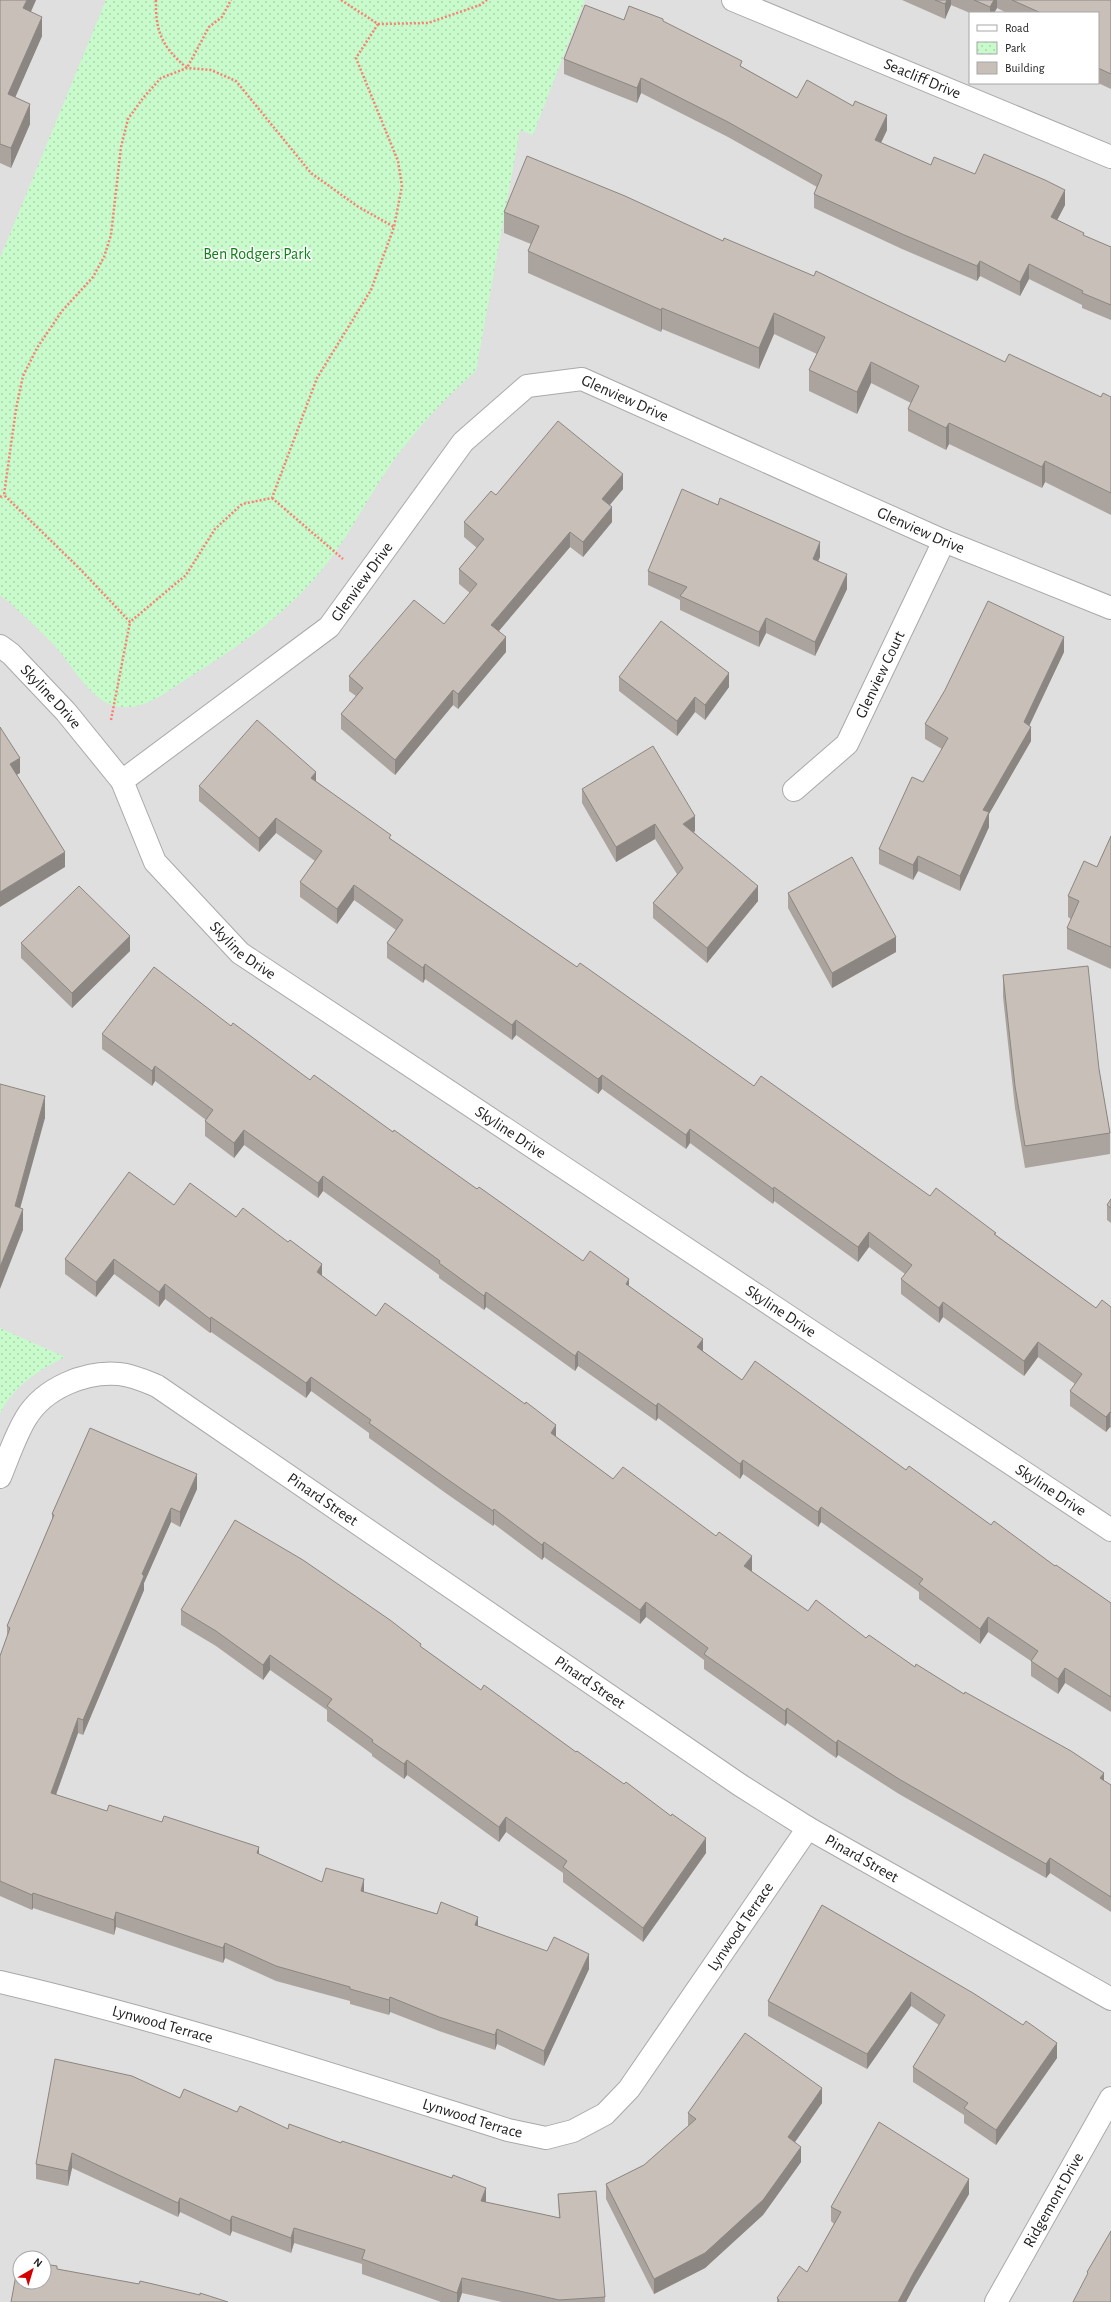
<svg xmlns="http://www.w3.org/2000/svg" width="1111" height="2302" font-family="'Alegreya Sans',sans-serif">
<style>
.residential{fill:#e0dfdf;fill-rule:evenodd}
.park{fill:url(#park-dots)}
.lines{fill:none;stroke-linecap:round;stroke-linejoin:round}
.minor-casing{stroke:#a9a9a9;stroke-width:24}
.path{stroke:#fa8072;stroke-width:2.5;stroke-dasharray:2 2;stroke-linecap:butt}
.minor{stroke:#fff;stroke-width:22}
.wall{fill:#aba49e}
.shaded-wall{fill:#8b8681}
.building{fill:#c7bfb8;stroke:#8b8681}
.labels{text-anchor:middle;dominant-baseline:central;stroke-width:3;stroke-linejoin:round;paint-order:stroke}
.street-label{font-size:16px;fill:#222;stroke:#fff}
.park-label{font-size:16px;fill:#0c8416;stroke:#fff}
</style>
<defs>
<pattern id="park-dots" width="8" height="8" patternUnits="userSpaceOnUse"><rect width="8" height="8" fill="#c8facc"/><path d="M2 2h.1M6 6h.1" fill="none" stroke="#acd6af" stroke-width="1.8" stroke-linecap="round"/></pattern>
</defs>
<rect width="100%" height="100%" fill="#f2efe9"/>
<path class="residential" d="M0,0H1111V2302H0ZM970,13H1098V83H970ZM20,2258H44V2282H20Z"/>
<path class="park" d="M106,0H585L533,135L520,130L476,371C442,401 410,435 385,473C363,506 346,541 321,571C285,616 236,648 188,678C165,693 141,714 112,705C89,698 70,662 54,645C37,628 19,610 0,595V258Z
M0,1328L65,1357C39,1370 12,1387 0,1414Z"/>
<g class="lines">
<defs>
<g id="minor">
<path id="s1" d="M733,0L1111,157"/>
<path id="s2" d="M0,646L11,654L66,712L122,781L155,862L240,953L1111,1530"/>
<path id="s3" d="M122,781L329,627L463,442L527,386L582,379L944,541L1111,608"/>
<path id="s4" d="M794,790L847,744L944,541"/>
<path id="s5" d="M0,1477C8,1458 15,1436 26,1418C44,1388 85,1371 119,1374C132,1375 145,1381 157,1386L740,1785L808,1828L1111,1999"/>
<path id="s6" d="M0,1982C172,2022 340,2077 508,2130L546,2138L573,2131L605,2114L629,2089L808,1828"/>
<path id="s7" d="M996,2302L1111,2098"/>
</g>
</defs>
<use href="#minor" class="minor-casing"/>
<path class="path" d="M156,0C155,32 163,48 187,68L209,27L222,17L231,0
M341,0L378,24L428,23L480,5L487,0
M378,24L356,58L398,161L402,186L394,227L371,290L317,378L272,498L242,504L215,529L186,575L130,622L80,569L4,495L16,409L23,376L37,348L62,311L93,277L104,257L111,235L121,147L128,119L143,98L161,78L187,68L211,70L236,81L311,173L357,206L394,227
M0,497L4,495
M272,498L343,559
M111,720L130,622"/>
<use href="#minor" class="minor"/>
</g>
<path class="wall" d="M0,0H36L31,12L42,36L15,97L30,124L11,168L0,163Z
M902,0H1111V89L1098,83V13H1007L997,8L994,13H970L951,5L945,19Z
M624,20L663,22L797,98L887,130L881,143L931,165L975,174L1065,205L1057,220L1084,236L1111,247V320L1082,308V305L1029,279L1020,296L980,276L977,281L902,249L814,208V194L817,187L728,137L641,93L637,103L564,74V59Z
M504,212L723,241L1005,362L1101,397H1111V515L1045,482L1042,488L949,444L946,450L908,431V409L911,403L871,383L857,414L809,391V370L817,354L774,334L759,369L662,329L661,332L528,273V251L531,244L504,233Z
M623,489L610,505L612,522L583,557L570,547L499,631L506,652L458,709L453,705L395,775L341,729V714L356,696L349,691V676L444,624L470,593L459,584V569L477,548L464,537V522L496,495Z
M820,557L818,561L847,589L815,656L766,633L759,647L680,610V600L648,585V571Z
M1064,652L1029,725L1031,741L989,814V827L960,891L918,871L913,880L879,864V849L923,782L942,749L925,739V724Z
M619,677L729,687L705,720L695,712L677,736L619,691Z
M316,781L391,839L577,967L754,1086L930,1196L996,1235L1096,1308L1111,1307V1428L1110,1427L1106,1432L1070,1406V1391L1075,1384L1038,1357L1024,1376L943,1317L939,1323L901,1294V1279L905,1274L869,1247L858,1262L774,1201L773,1204L690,1143L686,1149L602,1089L598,1094L516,1035L512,1040L425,979L423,983L387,958V943L396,930L354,900L337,924L300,897V882L315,861L276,833L259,852L199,801V786Z
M582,789L695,831L694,832L758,901L707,963L653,918V903L677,874L655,839L616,862L582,803Z
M1111,836V969L1067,949V928L1071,919L1068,917V896L1097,867Z
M788,893L896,952L832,988L788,908Z
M21,943L130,951L72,1008L21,958Z
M1003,975L1099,1069L1110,1133V1154L1025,1168L1015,1108L1003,997Z
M231,1026L310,1080L393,1132L583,1261L629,1286L703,1351L742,1380L906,1470L1111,1603V1712L1065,1683L1058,1694L1031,1676V1661L988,1632L980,1644L919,1599V1592L821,1522L818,1527L743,1474L740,1479L658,1418L656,1421L578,1366L575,1371L486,1307L484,1310L439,1278V1275L323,1191L318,1198L244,1145L234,1158L205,1136V1121L206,1120L155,1081L152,1086L102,1049V1034Z
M1111,1199V1223L1107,1220V1205Z
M174,1205L236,1217L322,1276L376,1316L556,1437L613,1479L752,1571H751L808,1611L866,1638L915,1667L964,1694L1111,1785V1912L1050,1873L1046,1878L899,1794L838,1755L836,1758L787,1723L785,1726L704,1669V1660L646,1617L640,1624L544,1557L542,1560L494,1524L493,1526L447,1494L369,1438V1433L311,1391L306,1398L211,1332L210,1333L165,1299L159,1307L114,1274L96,1297L65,1274V1259Z
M197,1489L180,1527L171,1522L144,1583V1590L83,1735L78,1733L56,1795L107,1811L259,1854L322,1882L364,1892L478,1926L589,1969L544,2066L497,2044L495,2050L439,2031L390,2012L389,2015L350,2004V2001L276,1981L225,1958L223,1963L116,1927L114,1935L33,1908L32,1910L0,1896V1656L7,1637V1626L52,1520V1514Z
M181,1610L421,1647L706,1853L643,1942L563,1882V1873L506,1832L499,1842L407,1775L404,1779L372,1756V1754L327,1721V1710L270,1670L263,1680L216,1646L181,1625Z
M822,1905L1057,2058L996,2145L964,2123V2115L913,2082V2067L939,2025L911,2006L867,2069L768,2016V2001Z
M180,2098L237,2112L288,2129L486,2202L559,2218L558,2194L605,2297V2302H502L462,2293L459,2302H441L362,2274V2264L294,2243L291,2253L232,2231L230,2236L180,2212L178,2217L72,2168L68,2186L36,2179V2164Z
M822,2103L795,2142L801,2162L763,2215L705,2268L654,2294L606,2199V2184L644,2165L688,2126V2113Z
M969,2194L914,2287L906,2302H777V2298L807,2272L834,2224L831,2221V2207Z"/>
<path class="shaded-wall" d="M27,0H36L23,28V8Z
M947,0H951V5L945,19V4Z
M994,0H997V8L994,13H990V7Z
M42,17V36L8,114V94Z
M641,78V93L637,103V88Z
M30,104V124L11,168V148Z
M887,115V130L875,155V140Z
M1065,190V205L1051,232V217Z
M980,261V276L977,281V266Z
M1029,264V279L1020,296V282Z
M662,308V329L661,332V310Z
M774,313V334L759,369V348Z
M871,362V383L857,414V392Z
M949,423V444L946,450V428Z
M1045,461V482L1042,488V467Z
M623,474V489L602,514V499Z
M612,507V522L583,557V542Z
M570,532V547L491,640V625Z
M820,542V557L813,573V559Z
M847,574V589L815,656V642Z
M766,618V633L759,647V632Z
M506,637V652L458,709V694Z
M1064,637V652L1024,737V722Z
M729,673V687L705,720V705Z
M453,690V705L395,775V760Z
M695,697V712L677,736V721Z
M1031,727V741L989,814V827L960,891V876L983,810Z
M20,758V773L10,779V764Z
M316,772V787L311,778Z
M695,816V831L683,838V824Z
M276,818V833L259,852V838Z
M655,824V839L616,862V847Z
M65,852V867L0,907V892Z
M918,856V871L913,880V865Z
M354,885V900L337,924V909Z
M758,886V901L707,963V948Z
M130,936V951L72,1008V993Z
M896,937V952L832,988V973Z
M425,964V979L423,983V968Z
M516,1020V1035L512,1040V1025Z
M155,1066V1081L152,1086V1071Z
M602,1075V1089L598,1094V1079Z
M45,1096V1118L15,1227V1206Z
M690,1129V1143L686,1149V1135Z
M244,1130V1145L234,1158V1143Z
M323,1176V1191L318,1198V1183Z
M774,1187V1201L773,1204V1189Z
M23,1209V1230L0,1289V1267Z
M869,1232V1247L858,1262V1247Z
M114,1259V1274L96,1297V1282Z
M322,1264V1279L317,1272Z
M629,1279V1294L626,1284Z
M165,1284V1299L159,1307V1292Z
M486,1292V1307L484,1310V1296Z
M943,1302V1317L939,1323V1308Z
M211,1317V1332L210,1333V1319Z
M703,1339V1353L697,1347Z
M1038,1342V1357L1024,1376V1361Z
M578,1351V1366L575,1371V1356Z
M311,1377V1391L306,1398V1383Z
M658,1403V1418L656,1421V1406Z
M1110,1412V1427L1106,1432V1417Z
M556,1425V1440L551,1433Z
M743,1460V1474L740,1479V1464Z
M197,1474V1489L180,1527V1512Z
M821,1507V1522L818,1527V1512Z
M171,1508V1522L144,1583V1590L83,1735V1720L142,1574Z
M494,1509V1524L493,1526V1511Z
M544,1542V1557L542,1560V1545Z
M752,1556V1571L744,1581V1566Z
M646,1602V1617L640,1624V1610Z
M988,1617V1632L980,1644V1629Z
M270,1655V1670L263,1680V1665Z
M1065,1668V1683L1058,1694V1679Z
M787,1708V1723L785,1726V1711Z
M78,1718V1733L51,1808V1793Z
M838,1740V1755L836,1758V1743Z
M407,1760V1775L404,1779V1764Z
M1104,1773V1787L1100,1778Z
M506,1817V1832L499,1842V1827Z
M706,1838V1853L643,1942V1928Z
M259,1847V1862L257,1853Z
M1050,1858V1873L1046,1878V1864Z
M364,1879V1894L361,1891Z
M33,1893V1908L32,1910V1895Z
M116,1912V1927L114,1935V1920Z
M478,1917V1932L475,1925Z
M225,1943V1958L223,1963V1948Z
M589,1954V1969L544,2066V2051Z
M911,1992V2006L867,2069V2054Z
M390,1997V2012L389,2015V2000Z
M497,2029V2044L495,2050V2035Z
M1057,2043V2058L996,2145V2130Z
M822,2088V2103L788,2152V2137Z
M801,2147V2162L763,2215L705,2268L654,2294V2279Z
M72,2153V2168L68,2186V2171Z
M969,2179V2194L914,2287L906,2302H898L914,2272Z
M486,2188V2202L481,2201Z
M180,2198V2212L178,2217V2203Z
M232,2216V2231L230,2236V2221Z
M294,2228V2243L291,2253V2238Z
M462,2278V2293L459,2302H457V2293Z"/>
<path class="building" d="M0,0H27L23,8L42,17L8,94L30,104L11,148L0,144Z
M935,0H947L945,4Z
M974,0H994L990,7Z
M1012,0H1111V74L1098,68V13H1041Z
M585,5L624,20L629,6L663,19V21L742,61L740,66L797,98L807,80L853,106L855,101L887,115L875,140L931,165L934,157L975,174L984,154L1045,180L1065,190L1051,217L1084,233L1083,235L1111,247V305L1082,293L1083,291L1029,264L1020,282L980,261L977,266L902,234L814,194L822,175L728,122L641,78L637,88L564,59Z
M527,156L625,196L723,241L724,238L814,276L816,271L1005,362L1009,354L1101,397L1103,393L1111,397V493L1045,461L1042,467L949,423L946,428L908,409L919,386L871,362L857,392L809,370L825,337L774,313L759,348L662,308L661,310L528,251L539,226L504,212Z
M558,421L623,474L602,499L612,507L583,542L570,532L491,625L506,637L458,694L453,690L395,760L341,714L363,688L349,676L414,600L444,624L477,584L459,569L484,539L464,522L491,491L496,495Z
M682,489L718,505L720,498L820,542L813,559L847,574L815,642L766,618L759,632L680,596L687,587L648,571Z
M988,601L1064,637L1024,722L1031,727L983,810L989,812L960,876L918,856L913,865L879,849L912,777L923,782L948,738L925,724L945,690Z
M661,621L729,673L705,705L695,697L677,721L619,677Z
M257,720L316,772L311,778L391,835L389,838L577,967L580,963L754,1086L761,1076L930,1196L936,1188L996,1233L994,1234L1096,1308L1102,1300L1111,1307V1413L1110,1412L1106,1417L1070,1391L1082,1374L1038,1342L1024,1361L943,1302L939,1308L901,1279L912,1265L869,1232L858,1247L774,1187L773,1189L690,1129L686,1135L602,1075L598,1079L516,1020L512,1025L425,964L423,968L387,943L403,920L354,885L337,909L300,882L322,851L276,818L259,838L199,786Z
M0,727L20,758L10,764L65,852L0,892Z
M653,746L695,816L683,824L758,886L707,948L653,903L683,868L655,824L616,847L582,789Z
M1111,836V947L1067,928L1079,901L1068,896L1084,861L1097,867Z
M852,857L896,937L832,973L788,893Z
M79,886L130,936L72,993L21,943Z
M1088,966L1099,1069L1110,1133L1025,1146L1015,1086L1003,975Z
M154,967L231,1026L233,1023L310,1080L314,1075L393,1132L394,1130L477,1189L479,1187L583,1261L590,1251L629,1279L626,1284L703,1339L697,1347L742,1380L755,1361L906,1470L909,1466L991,1525L994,1521L1055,1566L1056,1565L1111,1603V1697L1065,1668L1058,1679L1031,1661L1038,1651L988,1617L980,1629L919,1584L923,1579L821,1507L818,1512L743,1460L740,1464L658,1403L656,1406L578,1351L575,1356L486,1292L484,1296L439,1263L440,1261L323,1176L318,1183L244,1130L234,1143L205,1121L213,1110L155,1066L152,1071L102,1034Z
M0,1084L45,1096L15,1206L23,1209L0,1267Z
M129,1172L174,1205L190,1183L236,1217L243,1208L288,1242L290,1240L322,1264L317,1272L376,1316L385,1303L525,1404L526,1402L556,1425L551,1433L613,1479L623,1467L716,1536L719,1532L752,1556L744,1566L808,1611L816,1600L866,1638L869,1635L915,1667L916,1664L964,1694L965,1692L1071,1751L1104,1773L1100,1778L1111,1785V1897L1050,1858L1046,1864L899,1779L838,1740L836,1743L787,1708L785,1711L704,1654L708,1648L646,1602L640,1610L544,1542L542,1545L494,1509L493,1511L447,1479L369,1423L371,1420L311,1377L306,1383L211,1317L210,1319L165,1284L159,1292L114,1259L96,1282L65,1259Z
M1111,1199V1208L1107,1205Z
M90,1428L197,1474L180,1512L171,1508L142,1574L144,1576L83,1720L78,1718L51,1793L107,1811L109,1805L162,1822L164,1816L259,1847L257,1853L322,1882L326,1868L364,1879L361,1891L437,1914L441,1902L478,1917L475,1925L547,1951L554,1937L589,1954L544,2051L497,2029L495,2035L439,2017L390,1997L389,2000L350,1989V1987L276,1966L225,1943L223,1948L116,1912L114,1920L33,1893L32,1895L0,1881V1656L10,1628L7,1626L54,1515L52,1514Z
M235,1520L303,1560L390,1620L421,1644L420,1646L481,1690L484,1685L576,1752L577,1751L624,1784L626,1782L671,1816L672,1814L706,1838L643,1928L563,1867L567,1861L506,1817L499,1827L407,1760L404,1764L372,1742L373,1740L327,1706L332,1699L270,1655L263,1665L216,1631L181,1610Z
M822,1905L973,1993L1023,2025L1026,2021L1057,2043L996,2130L964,2108L968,2103L913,2067L945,2015L911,1992L867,2054L768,2001Z
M745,2033L822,2088L788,2137L801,2147L763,2200L705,2253L654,2279L606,2184L644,2165L696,2119L688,2113Z
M55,2059L132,2076L180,2098L184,2089L237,2112L240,2106L288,2129L289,2124L341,2143L342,2141L452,2178L453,2175L486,2188L481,2201L560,2218L558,2194L596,2191L605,2297L559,2300L462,2278L457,2293L362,2259L365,2250L294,2228L291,2238L232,2216L230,2221L180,2198L178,2203L72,2153L68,2171L36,2164Z
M879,2122L969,2179L914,2272L898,2302H778L779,2300L777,2298L799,2266L807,2272L841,2212L831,2207Z
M1111,2231V2302H1073L1088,2273L1087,2272Z
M19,2259H20V2282H44V2264L57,2266V2269L139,2284L140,2281L200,2295V2293L228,2302H11Z"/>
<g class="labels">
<g class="street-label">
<text stroke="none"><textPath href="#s1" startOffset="205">Seacliff Drive</textPath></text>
<text stroke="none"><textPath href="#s3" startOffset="674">Glenview Drive</textPath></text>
<text stroke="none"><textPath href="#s3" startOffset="998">Glenview Drive</textPath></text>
<text stroke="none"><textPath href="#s3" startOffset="314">Glenview Drive</textPath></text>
<text stroke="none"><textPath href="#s4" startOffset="147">Glenview Court</textPath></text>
<text stroke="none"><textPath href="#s2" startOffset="72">Skyline Drive</textPath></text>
<text stroke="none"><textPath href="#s2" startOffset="395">Skyline Drive</textPath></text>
<text stroke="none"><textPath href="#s2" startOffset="719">Skyline Drive</textPath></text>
<text stroke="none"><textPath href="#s2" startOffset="1043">Skyline Drive</textPath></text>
<text stroke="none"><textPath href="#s2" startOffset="1367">Skyline Drive</textPath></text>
<text stroke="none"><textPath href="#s5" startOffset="413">Pinard Street</textPath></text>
<text stroke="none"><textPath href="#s5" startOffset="737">Pinard Street</textPath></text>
<text stroke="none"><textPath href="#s5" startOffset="1061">Pinard Street</textPath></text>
<text stroke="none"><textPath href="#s6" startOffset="864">Lynwood Terrace</textPath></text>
<text stroke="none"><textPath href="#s6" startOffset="168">Lynwood Terrace</textPath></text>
<text stroke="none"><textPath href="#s6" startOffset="492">Lynwood Terrace</textPath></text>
<text stroke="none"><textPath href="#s7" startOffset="117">Ridgemont Drive</textPath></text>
</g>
<g class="park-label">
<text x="257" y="254">Ben Rodgers Park</text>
</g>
</g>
<rect x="969" y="12" width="130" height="72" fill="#ffffff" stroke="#a7a7a7"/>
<rect x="977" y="25" width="20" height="6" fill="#ffffff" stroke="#a7a7a7"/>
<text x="1005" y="32" font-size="12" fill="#222222">Road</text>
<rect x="977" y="42" width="20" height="12" fill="url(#park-dots)" stroke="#a7a7a7"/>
<text x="1005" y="52" font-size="12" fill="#222222">Park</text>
<rect x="977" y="62" width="20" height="12" fill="#c7bfb8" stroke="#a7a7a7"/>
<text x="1005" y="72" font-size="12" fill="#222222">Building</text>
<g transform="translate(32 2270) rotate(38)"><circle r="19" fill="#ffffff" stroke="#a7a7a7"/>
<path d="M0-3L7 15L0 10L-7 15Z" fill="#d40000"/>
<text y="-6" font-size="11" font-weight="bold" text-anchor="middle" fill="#222222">N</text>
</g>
</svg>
